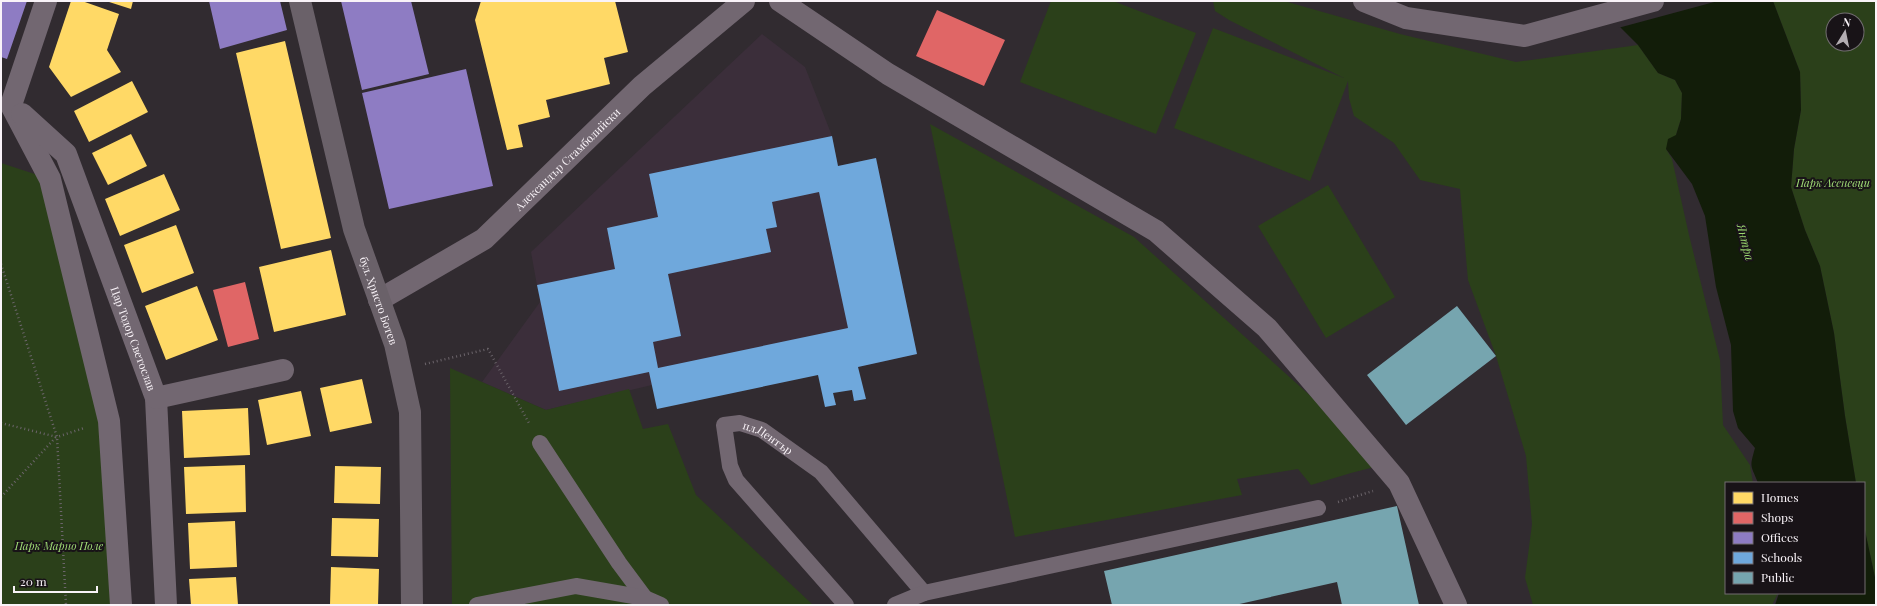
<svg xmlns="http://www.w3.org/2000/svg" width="1877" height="606" font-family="'Playfair Display',serif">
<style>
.built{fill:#3b2e3a}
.green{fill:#2b401a;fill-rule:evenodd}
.water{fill:#121d09}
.pier{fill:#312b30}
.homes{fill:#ffd966}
.shops{fill:#e06666}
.offices{fill:#8e7cc3}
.schools{fill:#6fa8dc;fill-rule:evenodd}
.public{fill:#76a5af}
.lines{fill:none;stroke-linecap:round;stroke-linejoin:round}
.path{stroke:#6c656b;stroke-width:2.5;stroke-dasharray:1 3;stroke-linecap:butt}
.lane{stroke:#726771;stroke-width:16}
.street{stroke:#726771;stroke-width:22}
.secondary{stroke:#6a6169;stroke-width:22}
.labels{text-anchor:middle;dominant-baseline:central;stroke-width:4;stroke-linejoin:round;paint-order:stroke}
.street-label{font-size:11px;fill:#f9f3f8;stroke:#181317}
.park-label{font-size:11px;font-style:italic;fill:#a1de77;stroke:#181317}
.water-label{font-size:12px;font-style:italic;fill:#9ad66f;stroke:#181317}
</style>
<rect width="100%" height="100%" fill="#312b30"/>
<path class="built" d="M762,34L805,67L832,136L838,166L876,158L917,354L858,367L652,385L546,410L482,382L540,302L531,252Z"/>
<path class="green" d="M1051,1H1113L1196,33L1156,134L1020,82Z
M1213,1H1284L1400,34L1516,62L1638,45L1658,73L1675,80L1682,93L1681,119L1676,135L1666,149L1672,159L1689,235L1720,360L1723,425L1750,465L1753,483H1726V593H1778L1772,605H1533L1525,578L1532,524L1526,456L1496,356L1468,280L1460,189L1420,180L1394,143L1354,116L1349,98L1348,81L1310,181L1174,128L1213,28L1344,78L1229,20L1215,11Z
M1773,1H1876V582L1864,526V483H1856L1845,416L1834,333L1820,266L1805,230L1791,187L1794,149L1801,110L1800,72ZM1833,20H1857V44H1833Z
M930,124L1134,237L1386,464L1351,473L1311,485L1298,469L1237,479L1242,495L1015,537Z
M1,163L50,179L109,421L121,605H1Z
M1328,185L1395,297L1326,338L1258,226Z
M450,368L546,410L629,389L643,429L668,424L696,495L813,605H452Z"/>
<path class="water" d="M1588,1H1773L1800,72L1801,110L1794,149L1791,187L1805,230L1820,266L1834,333L1845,416L1856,483H1758C1751,465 1749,469 1755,448L1738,428L1733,411L1731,345L1716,287L1705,216L1692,184L1666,149L1668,139L1676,135L1681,119L1682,93L1675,80L1658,73L1638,45L1599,6Z
M1864,526L1876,582V605H1775L1779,593H1864Z"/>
<path class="pier" d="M1586,1H1718L1618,28L1597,8Z"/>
<path class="homes" d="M71,1H82L119,14L107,50L121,72L71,97L49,67Z
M106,1H133L131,9Z
M481,1H615L628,52L604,58L610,84L546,100L550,117L518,125L523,147L507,150L475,20Z
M285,41L331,238L281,249L236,53Z
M132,81L148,112L89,142L74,111Z
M131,134L147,166L108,185L92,153Z
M164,174L180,210L120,236L105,199Z
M176,225L194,273L142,293L124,245Z
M331,250L346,315L274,332L259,267Z
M197,286L218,340L166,360L145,306Z
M362,379L372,423L330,432L320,388Z
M301,391L311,436L267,445L258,400Z
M248,408L250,455L184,458L182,411Z
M245,465L246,512L186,514L184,467Z
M335,466L381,467L380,504L334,503Z
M332,518L379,519L378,557L331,556Z
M235,521L237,567L190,569L188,523Z
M331,567L379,569L378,605H330Z
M236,577L238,605H191L189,579Z"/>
<path class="shops" d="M937,10L1005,40L984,86L916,56Z
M245,282L259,339L228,347L213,290Z"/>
<path class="offices" d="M1,1H27L7,59L1,57Z
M209,1H280L287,30L220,49Z
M341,1H411L429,74L362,90Z
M466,69L493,186L389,209L362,93Z"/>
<path class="schools" d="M832,136L838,166L876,158L917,354L858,367L866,399L854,401L852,390L833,393L836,405L825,407L818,375L657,409L649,372L559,391L537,285L615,269L607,228L658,217L649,174ZM819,192L848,328L658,368L653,342L681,336L668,274L771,252L766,229L777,227L772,202Z"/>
<path class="public" d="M1457,306L1496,356L1406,425L1367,375Z
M1397,506L1419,605H1342L1337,582L1235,605H1112L1104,571Z"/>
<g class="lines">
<path class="path" d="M1,264L57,437L66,605
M425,364L488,349L530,425
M1,423L57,437L84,428
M1,497L56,437
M1338,502L1373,491"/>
<g class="lane">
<path d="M540,443L619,563L645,598"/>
<path d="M477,605L576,586L645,598L661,605"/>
<path id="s1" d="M846,605L736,480L730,466L724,425L740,423L762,430L821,472L924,593"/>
<path d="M895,605L924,593L1318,508"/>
</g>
<g class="street">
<path d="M46,1L11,105L50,179L109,421L121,605"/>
<path d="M780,1L888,74L1156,231L1267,328L1399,483L1456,605"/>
<path d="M1364,1L1406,18L1525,36L1653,1"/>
<path id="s2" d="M22,114L66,154L156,398L166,605"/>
<path id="s3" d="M379,300L484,239L642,86L744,1"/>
<path d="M156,398L283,370"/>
</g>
<path class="secondary" id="s4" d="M300,1L354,229L395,344L410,412L412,605"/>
</g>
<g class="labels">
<g class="street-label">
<text stroke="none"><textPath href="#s3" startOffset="237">Александър Стамболийски</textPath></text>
<text stroke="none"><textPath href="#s4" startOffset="310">бул. Христо Ботев</textPath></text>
<text stroke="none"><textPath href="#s2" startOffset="256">Цар Тодор Светослав</textPath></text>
<text stroke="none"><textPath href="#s1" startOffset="271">пл.Център</textPath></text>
</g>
<g class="park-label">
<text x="1833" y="182">Парк Асеневци</text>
<text x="59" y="545">Парк Марно Поле</text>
</g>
<g class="water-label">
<text transform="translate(1746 242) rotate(76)">Янтра</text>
</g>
</g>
<rect width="1877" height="606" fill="none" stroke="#f9f3f8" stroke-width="4"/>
<rect x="1725" y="482" width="140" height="112" fill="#181317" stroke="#726d71"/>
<rect x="1733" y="492" width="20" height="12" fill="#ffd966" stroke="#726d71"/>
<text x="1761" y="502" font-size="12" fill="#f9f3f8">Homes</text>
<rect x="1733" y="512" width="20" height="12" fill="#e06666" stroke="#726d71"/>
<text x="1761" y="522" font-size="12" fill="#f9f3f8">Shops</text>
<rect x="1733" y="532" width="20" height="12" fill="#8e7cc3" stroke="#726d71"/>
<text x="1761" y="542" font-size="12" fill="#f9f3f8">Offices</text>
<rect x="1733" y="552" width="20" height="12" fill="#6fa8dc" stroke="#726d71"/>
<text x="1761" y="562" font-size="12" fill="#f9f3f8">Schools</text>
<rect x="1733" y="572" width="20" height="12" fill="#76a5af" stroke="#726d71"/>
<text x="1761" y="582" font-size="12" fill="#f9f3f8">Public</text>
<g transform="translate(1845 32) rotate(10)"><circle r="19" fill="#181317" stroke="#726d71"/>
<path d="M0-3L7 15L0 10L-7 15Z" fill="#b3adb2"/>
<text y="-6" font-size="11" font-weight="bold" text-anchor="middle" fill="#f9f3f8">N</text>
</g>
<path d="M14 586v6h83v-6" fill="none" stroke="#f9f3f8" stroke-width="2"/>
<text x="20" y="586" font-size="12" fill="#f9f3f8" stroke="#181317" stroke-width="3" paint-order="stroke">20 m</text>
</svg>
